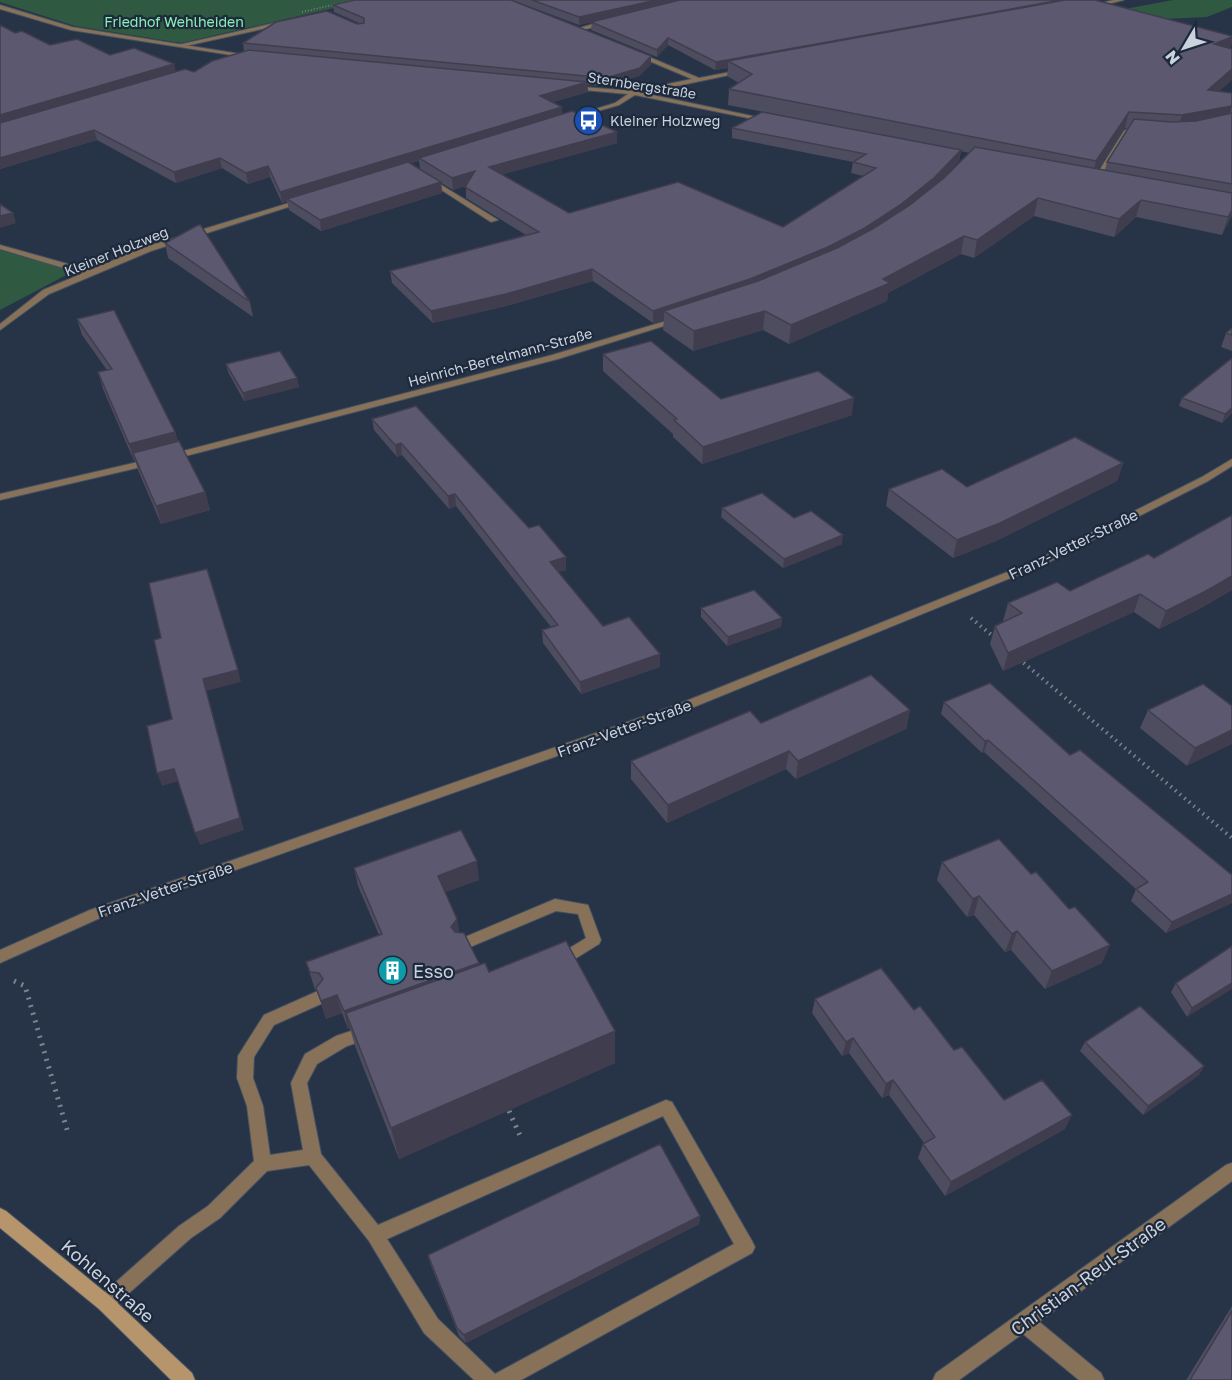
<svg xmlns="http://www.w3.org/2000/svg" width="1232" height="1380" font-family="'Golos Text',sans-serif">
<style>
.green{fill:#2f5940}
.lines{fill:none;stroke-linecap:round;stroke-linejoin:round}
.service-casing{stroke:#445162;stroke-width:2}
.minor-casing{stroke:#445162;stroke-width:2}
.secondary-casing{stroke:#445162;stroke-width:2}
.path-far2{stroke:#798493;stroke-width:1.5;stroke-dasharray:1 2;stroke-linecap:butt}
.path-far1{stroke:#798493;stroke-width:4;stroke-dasharray:1.5 4.5;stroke-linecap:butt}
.path{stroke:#798493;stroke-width:5;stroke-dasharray:2 6;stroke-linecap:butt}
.service{fill:#877259;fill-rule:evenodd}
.minor{fill:#877259;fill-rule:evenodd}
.secondary{fill:#b6956c;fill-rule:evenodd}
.wall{fill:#4e4c5f;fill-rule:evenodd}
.shaded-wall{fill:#403e4e}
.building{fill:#5b586f;stroke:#403e4e;stroke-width:1.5}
.labels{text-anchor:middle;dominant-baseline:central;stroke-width:4.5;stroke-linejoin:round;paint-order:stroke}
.far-park-label{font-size:14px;fill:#87f0b2;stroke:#1e2a3c}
.far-street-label{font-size:14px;fill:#cad3df;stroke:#1e2a3c}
.far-poi-label{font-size:14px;fill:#cad3df;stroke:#1e2a3c;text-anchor:start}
.street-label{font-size:15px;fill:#cad3df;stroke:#1e2a3c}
.near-poi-label{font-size:18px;fill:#cad3df;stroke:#1e2a3c;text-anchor:start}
.near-street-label{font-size:18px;fill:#cad3df;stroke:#1e2a3c}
</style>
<rect width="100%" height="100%" fill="#273447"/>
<path class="green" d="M0,0H369L181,43L75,26L0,2Z
M1173,0H1232V7L1207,17L1163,19L1093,15Z
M0,250L74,271L0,310Z"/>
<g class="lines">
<defs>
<path id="service" d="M283,21L285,24L181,47L178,45Z
M428,177L430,178L498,220L491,222L426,180V178Z
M0,245L93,271L94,273L87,275L0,249Z
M555,899L588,905L601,940L599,944L565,965L560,967L555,965L553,961L555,957L586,938L578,914L556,911L463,950L458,948L456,944L458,940Z
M318,991L323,993L326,998L323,1003L274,1025L254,1057L253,1078L263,1106L270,1155L303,1150L291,1083L305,1054L336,1036L366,1026L371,1028L374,1033L371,1038L347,1046L317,1064L307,1083L321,1154L378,1225L666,1100L672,1102L752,1241L755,1247L752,1253L521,1380H474L424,1333L369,1241L309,1165L267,1171L220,1218L191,1238L111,1309L105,1312L99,1309L96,1303L99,1297L179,1226L208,1206L254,1161L247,1106L237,1078L238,1056L264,1015ZM663,1116L734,1244L495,1374L438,1319L387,1239Z
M1024,1313L1031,1315L1101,1373L1104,1380H1079L1017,1329L1015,1322L1017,1315Z"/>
<path id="minor" d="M1114,0H1124L1091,8L1088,6Z
M0,5L72,27L253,56L250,58L71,30L0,9Z
M607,20L609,23L579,31L576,29Z
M637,52L699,78L746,69L744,72L643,93L771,120L768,122L635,95L619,105L563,121V119L615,103L628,94L572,89L570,86L634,91L692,79L635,55Z
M1127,129L1146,134L1143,136L1129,133L1097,183H1093L1092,182L1124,131Z
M302,199L306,201L304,202L151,251L49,294L0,330V324L43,290L145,247Z
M676,318L683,320L558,359L174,459H168L166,457L168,455L552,355Z
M151,459L154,460V464L0,500V494Z
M1232,459V466L1208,481L1045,564L684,711L100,918L0,963V950L90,910L676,705L1037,560L1202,477Z
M1232,1163V1181L959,1380H933L936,1373L1226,1165Z"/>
<path id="secondary" d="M0,1208L6,1211L111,1297L192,1373L195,1380H171L99,1309L0,1228Z"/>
</defs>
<use href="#service" class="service-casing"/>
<use href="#minor" class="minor-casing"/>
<use href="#secondary" class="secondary-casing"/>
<path class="path-far2" d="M302,12L354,0"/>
<path class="path-far1" d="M971,618L995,638
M1019,659L1232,838"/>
<path class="path" d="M14,981L25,986L68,1133
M509,1111L522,1140"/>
<use href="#service" class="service"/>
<use href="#minor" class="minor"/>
<use href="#secondary" class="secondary"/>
</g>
<path class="wall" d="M512,0H1095L1231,48L1219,91L1232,93V210L1222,235L1136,217L1114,237L1034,216L974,258L961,254L888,293L887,301L789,344L763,330L693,351L663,330L664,320L653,323L593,281L506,306L433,323L392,283L390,271L526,235L466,198V186L453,190L427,174L441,182L442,193L321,231L289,210L287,201L282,203L270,177L248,184L222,168L176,183L97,140L0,169V25L15,33L50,45L174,64L175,71L194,72L246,51H244L243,43L359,23L334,12L333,5L651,64L639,76L606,86L587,85L588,92L553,102L562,107V114L617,143L502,174L569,213L783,227L863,176L851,173L853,162L732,138V128L805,120L728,105L729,89L739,83L727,76L728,68L715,70L668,45L657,57L591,30L592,22L579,25ZM1125,128H1129L1107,162L1105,170L1098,169ZM961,151L969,153L941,180L959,161ZM419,161L420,169L411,163Z
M165,243L250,302L253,317L168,258Z
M77,319L175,432L178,442L205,492L210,510L161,524L138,470L135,460L134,461L103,389L98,372L107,370L82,335Z
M1232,328V351L1221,347L1226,333Z
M603,354L721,399L852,415L702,464L673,437V434L603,371Z
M226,364L297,378L299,387L244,401L228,372Z
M1182,398L1232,413L1222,423L1179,406Z
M372,419L529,528L566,557V570L558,572L603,626L660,667L581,694L543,643L542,630L551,627L456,506L449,509L402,455L397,457L374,430Z
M1123,463L1117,481L996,541L953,558L886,506L889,489L967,487Z
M722,508L842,544L783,568L721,517Z
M1232,515V590L1199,609L1159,629L1134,612L1003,671L990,644L995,626L1004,622L1003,621L1008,603L1070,591L1154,558Z
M701,608L782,618L781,627L727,646L701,617Z
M944,702L1070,755L1232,875V903L1166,933L1131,901L1136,889L984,752L982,753L941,714Z
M1232,706L1187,766L1140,728L1148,710Z
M910,710L906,729L796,779L786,769L667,823L631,779V761L761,723Z
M942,862L1102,963L1045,989L1011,950L1005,952L974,915L967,917L937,880Z
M354,868L479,880L445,892L457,919L459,932L480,965L489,972L615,1031V1063L399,1159L355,1046L350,1028L348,1029L342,1013L326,1019L317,990H315L312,980L306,962L379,935L358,886Z
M1232,946L1187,1017L1171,992L1176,983Z
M815,999L914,1010L1004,1100L1065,1129L945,1196L918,1158L923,1144L924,1143L889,1095L882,1098L849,1053L842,1056L812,1013Z
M1085,1042L1204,1066L1199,1075L1143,1115L1080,1051Z
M700,1216L699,1224L466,1343L459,1336L430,1263L428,1255Z
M1232,1306V1380H1186Z"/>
<path class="shaded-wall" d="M657,0H690L579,25V17Z
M1061,0L1064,6L728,61V68L715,70L716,62Z
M1232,37V44L1230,51L1214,44Z
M668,38V45L657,57V50Z
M651,56V64L639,76L606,86V78Z
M174,64L176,74L0,126V115Z
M1232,69V80L1204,105L1208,90Z
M587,82L588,92L540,106V96Z
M1232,106L1227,122L1177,131L1182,115Z
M562,107V117L419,158V161L289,200L287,199V201L282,203L280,192Z
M1129,112L1125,128L1092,177L1096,161Z
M94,130L97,140L0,169V158Z
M617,132V143L490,178L489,167Z
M961,150L959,161L932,190L899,216L827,259L664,311V320L653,323V311Z
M220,158L222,168L176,183L174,172Z
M268,166L270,177L248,184L246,173Z
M475,171V183L453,190L452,178Z
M441,182L442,193L321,231L320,220Z
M1038,198L1034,216L974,258L977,240Z
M1141,200L1136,217L1114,237L1119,219Z
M1232,210V216L1222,235L1228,217Z
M13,213L16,223L0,228V216Z
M964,236L961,254L888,293L887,301L789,344L791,325L883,279Z
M592,269L593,281L506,306L433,323L431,311Z
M765,311L763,330L693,351L694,331Z
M297,378L299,387L244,401L243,393Z
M854,398L852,415L702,464L703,447Z
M1232,408V413L1222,423L1225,414Z
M175,432L180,449L133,453L135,460L134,461L129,444Z
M401,443L402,455L397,457L395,445Z
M1123,463L1117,481L996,541L953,558L957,540Z
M205,492L210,510L161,524L156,506Z
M455,494L456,506L449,509L448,496Z
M843,535L842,544L783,568L784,559Z
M566,557V570L551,574L550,562Z
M1232,576V590L1199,609L1159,629L1166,611Z
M1140,594L1134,612L1003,671L1008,653Z
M782,618L781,627L727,646L728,637Z
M660,654V667L581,694L580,682Z
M238,670L241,682L206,691L244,830L200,845L195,833L203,679Z
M910,710L906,729L796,779L798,761Z
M1232,730V744L1187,766L1195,748Z
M988,740L984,752L982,753L985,741Z
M789,751L786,769L667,823L668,805Z
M174,769L178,781L162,786L157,773Z
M477,861L479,880L440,894L438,876Z
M1232,894V903L1166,933L1172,922Z
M979,896L974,915L967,917L973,899Z
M457,919L460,937L454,945L451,927Z
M1017,931L1011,950L1005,952L1012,934Z
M1110,945L1102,963L1045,989L1052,971Z
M479,963L482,981L346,1013L350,1028L348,1029L344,1011Z
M1232,983V989L1187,1017L1192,1008Z
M337,995L342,1013L326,1019L321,1001Z
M615,1031V1063L399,1159L391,1128Z
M853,1038L849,1053L842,1056L846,1042Z
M1204,1066L1199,1075L1143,1115L1148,1106Z
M893,1080L889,1095L882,1098L886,1084Z
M1072,1115L1065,1129L945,1196L951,1182Z
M700,1216L699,1224L466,1343L464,1335Z"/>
<path class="building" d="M355,0H511L651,56L640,68L606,78L243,43L276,22L327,11L357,24L364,23V18L333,5Z
M532,0H657L579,17Z
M680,0H1061L716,62L668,38L657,50L591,22Z
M1065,0H1095L1232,36V37L1214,44L1232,49V69L1208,90L1232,93V106L1182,115L1129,112L1096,161L729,89L752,74L728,61Z
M0,25L15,33L22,31L50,45L77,39L110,55L134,48L174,64L0,115Z
M249,50L587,82L540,96L562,107L280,192L268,166L246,173L220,158L174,172L94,130L0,158V123L185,69L194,72L212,61Z
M572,111L617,132L489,167L569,213L678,182L783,227L876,168L853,162L866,154L732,128L762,112L961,150L934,178L900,205L865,228L828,247L750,279L653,311L592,269L506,294L431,311L390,271L539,232L465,187L475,171L452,178L419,158Z
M1232,113V184L1107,162L1134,119L1171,122L1196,121Z
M975,147L1232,193V210L1228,217L1141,200L1119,219L1038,198L977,240L964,236L883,279L890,283L791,325L765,311L694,331L664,311L758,281L837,248L874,228L910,205L944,178Z
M408,162L441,182L320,220L287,199Z
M0,204L13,213L0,216Z
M200,224L250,302L165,243Z
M114,310L175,432L129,444L98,372L112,369L77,319Z
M1232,328V335L1226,333Z
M651,341L721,399L818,371L854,398L703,447L674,420L677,419L603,354Z
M280,351L297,378L243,393L226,364Z
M1232,358V408L1225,414L1182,398Z
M416,406L529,528L539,525L566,557L550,562L603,626L629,617L660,654L580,682L542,630L558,625L455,494L448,496L401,443L395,445L372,419Z
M1075,437L1123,463L1000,523L957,540L889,489L942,469L967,487Z
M179,441L205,492L156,506L133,453Z
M762,493L794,518L811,511L843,535L784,559L722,508Z
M1232,515V576L1206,591L1166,611L1140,594L1008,653L995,626L1022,613L1008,603L1057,582L1070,591L1148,554L1154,558Z
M207,569L238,670L203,679L240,818L195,833L174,769L157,773L147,726L172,719L154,640L161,638L149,583Z
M754,590L782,618L728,637L701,608Z
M871,675L910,710L798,761L789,751L668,805L631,761L750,711L761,723Z
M990,683L1070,755L1080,750L1232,875V894L1172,922L1136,889L1148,882L988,740L985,741L944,702Z
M1203,684L1232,706V730L1195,748L1148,710Z
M461,830L477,861L438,876L457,919L451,927L455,932L464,933L479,963L344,1011L337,995L321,1001L316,988L323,979L319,973L310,972L306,962L382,934L354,868Z
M999,839L1031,874L1036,872L1069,909L1075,907L1110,945L1052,971L1017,931L1012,934L979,896L973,899L942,862Z
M566,941L615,1031L391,1128L346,1013L485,963L489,972Z
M1232,946V983L1192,1008L1176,983Z
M881,968L914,1010L920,1006L954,1050L962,1047L1004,1100L1042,1080L1072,1115L951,1182L923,1144L935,1137L893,1080L886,1084L853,1038L846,1042L815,999Z
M1140,1006L1204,1066L1148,1106L1085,1042Z
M660,1144L700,1216L464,1335L457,1328L428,1255Z
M1232,1311V1380H1190Z"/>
<defs>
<symbol id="bus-disc" viewBox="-11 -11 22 22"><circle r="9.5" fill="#1a4fb4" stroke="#1e2a3c"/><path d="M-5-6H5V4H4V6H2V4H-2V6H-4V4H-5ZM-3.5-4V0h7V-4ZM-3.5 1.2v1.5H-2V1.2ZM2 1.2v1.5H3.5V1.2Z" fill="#fff"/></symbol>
<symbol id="building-disc" viewBox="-11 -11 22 22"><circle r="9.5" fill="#0f9aa8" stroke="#1e2a3c"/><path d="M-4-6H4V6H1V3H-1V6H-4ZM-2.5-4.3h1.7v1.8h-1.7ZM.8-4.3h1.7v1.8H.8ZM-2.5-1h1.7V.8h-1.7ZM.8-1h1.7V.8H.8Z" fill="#fff"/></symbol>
</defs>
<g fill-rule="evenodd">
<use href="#bus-disc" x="572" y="104" width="33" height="33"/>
<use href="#building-disc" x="376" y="954" width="33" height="33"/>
</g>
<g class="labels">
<g class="far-park-label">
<text x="174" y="21">Friedhof Wehlheiden</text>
</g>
<g class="far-street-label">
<text transform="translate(642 85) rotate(9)">Sternbergstraße</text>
<text transform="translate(116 251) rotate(-22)">Kleiner Holzweg</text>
<text transform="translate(500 357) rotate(-15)">Heinrich-Bertelmann-Straße</text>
</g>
<g class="far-poi-label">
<text x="610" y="120">Kleiner Holzweg</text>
</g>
<g class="street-label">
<text transform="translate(1073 544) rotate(-26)">Franz-Vetter-Straße</text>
<text transform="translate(624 728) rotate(-20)">Franz-Vetter-Straße</text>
<text transform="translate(165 889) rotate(-19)">Franz-Vetter-Straße</text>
</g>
<g class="near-poi-label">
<text x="413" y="971">Esso</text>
</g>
<g class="near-street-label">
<text transform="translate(1088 1276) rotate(-36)">Christian-Reul-Straße</text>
<text transform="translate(108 1281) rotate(41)">Kohlenstraße</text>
</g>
</g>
<g transform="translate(1184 48) rotate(231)" stroke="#1e2a3c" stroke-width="4.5" paint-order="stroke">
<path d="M0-4.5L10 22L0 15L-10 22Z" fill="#cad3df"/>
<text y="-9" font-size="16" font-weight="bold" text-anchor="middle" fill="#cad3df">N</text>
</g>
</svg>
